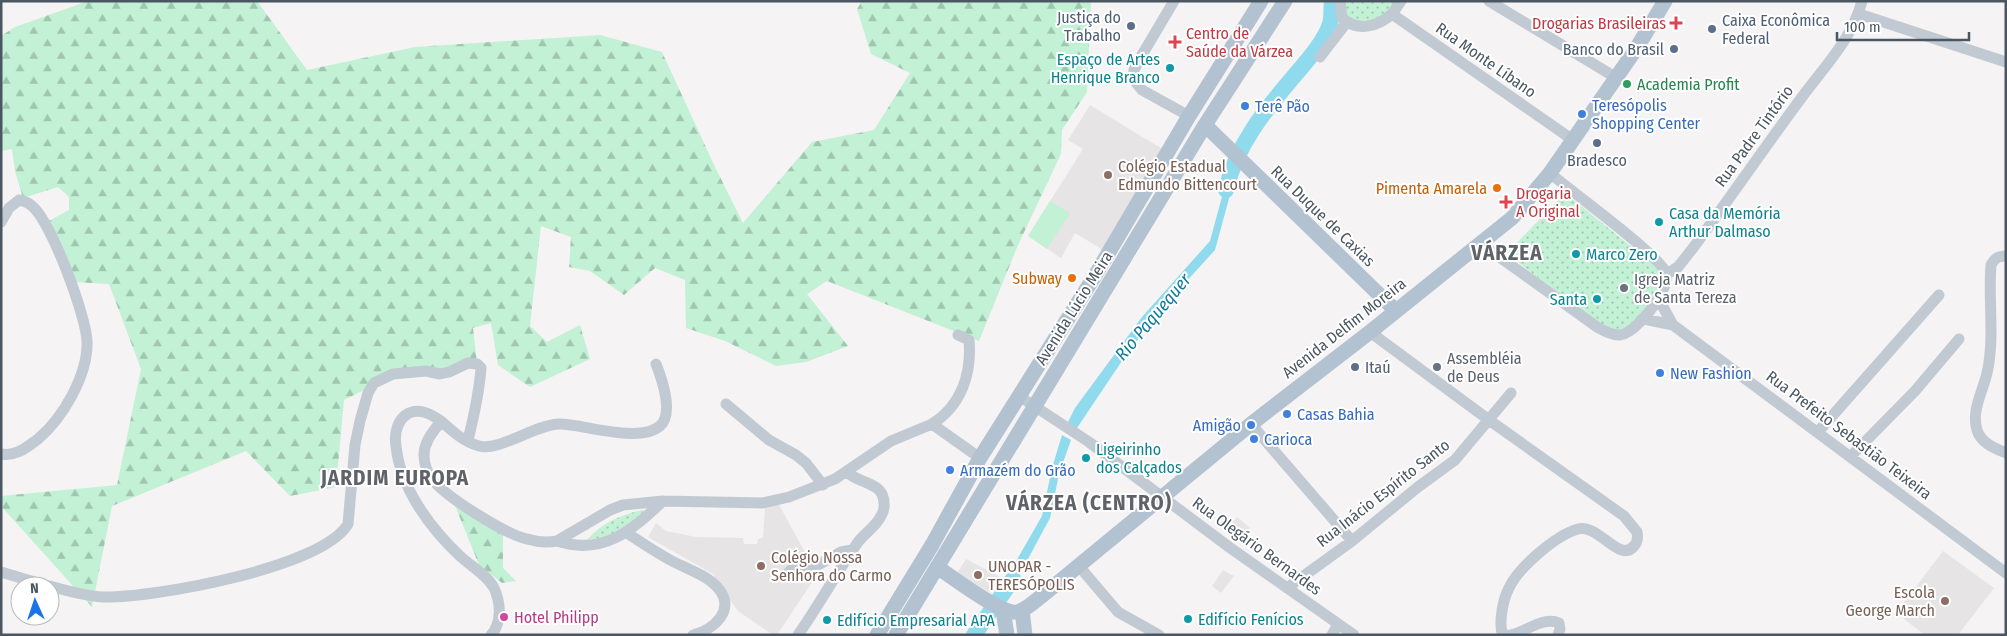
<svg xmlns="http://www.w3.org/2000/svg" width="2007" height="636" font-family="'Fira Sans Condensed',sans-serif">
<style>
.education{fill:#e6e4e5}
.green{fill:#c3f1d5}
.forest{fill:url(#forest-firs)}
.park{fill:url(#park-dots)}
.water{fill:#90daee}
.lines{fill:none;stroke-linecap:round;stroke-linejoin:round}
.river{stroke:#90daee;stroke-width:16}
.minor{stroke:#c1cad2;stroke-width:11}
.major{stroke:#b3c2d1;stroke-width:15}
.health-dot{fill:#e0444e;stroke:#fff;stroke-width:2}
.service-dot{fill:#5c6f8a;stroke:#fff;stroke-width:2}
.culture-dot{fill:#0f9aa8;stroke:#fff;stroke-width:2}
.leisure-dot{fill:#2e9e5b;stroke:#fff;stroke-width:2}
.shop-dot{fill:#3f7fe0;stroke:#fff;stroke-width:2}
.education-dot{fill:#8d6e63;stroke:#fff;stroke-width:2}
.food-dot{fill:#e8710a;stroke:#fff;stroke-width:2}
.worship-dot{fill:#6b7280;stroke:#fff;stroke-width:2}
.hotel-dot{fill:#d1479c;stroke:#fff;stroke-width:2}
.labels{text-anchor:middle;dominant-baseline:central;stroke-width:4;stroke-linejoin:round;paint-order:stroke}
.service-label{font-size:16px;fill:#4e5e75;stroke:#fff;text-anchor:end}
.health-label{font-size:16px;fill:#be3a42;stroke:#fff;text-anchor:start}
.culture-label{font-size:16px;fill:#0d838f;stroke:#fff;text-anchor:start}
.street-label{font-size:16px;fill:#4a5661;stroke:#fff}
.leisure-label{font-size:16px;fill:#27864d;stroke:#fff;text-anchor:start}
.shop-label{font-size:16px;fill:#366cbe;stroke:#fff;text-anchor:start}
.education-label{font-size:16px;fill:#785e54;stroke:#fff;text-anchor:start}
.food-label{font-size:16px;fill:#c56008;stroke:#fff;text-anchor:end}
.worship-label{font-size:16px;fill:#5b616d;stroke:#fff;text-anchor:start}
.hotel-label{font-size:16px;fill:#b23c85;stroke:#fff;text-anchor:start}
.water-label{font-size:18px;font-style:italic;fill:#0c7c9b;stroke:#fff}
.district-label{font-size:21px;font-weight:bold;letter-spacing:1px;fill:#5f6368;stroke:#fff}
</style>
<defs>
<pattern id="forest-firs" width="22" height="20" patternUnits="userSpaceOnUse" patternTransform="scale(1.25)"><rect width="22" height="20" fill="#c3f1d5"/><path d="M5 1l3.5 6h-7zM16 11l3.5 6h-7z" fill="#a0c6b0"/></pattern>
<pattern id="park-dots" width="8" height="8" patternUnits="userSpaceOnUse" patternTransform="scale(1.25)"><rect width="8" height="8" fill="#c3f1d5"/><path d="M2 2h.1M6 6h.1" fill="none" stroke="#a0c6b0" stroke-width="1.8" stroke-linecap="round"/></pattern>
</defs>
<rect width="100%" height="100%" fill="#f5f3f3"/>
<path class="education" d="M1090,105L1164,150L1103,250L1075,233L1061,258L1028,236L1083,149L1068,140Z
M778,503L807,556L828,558L777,635H773L738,611L720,586L713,574L648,537L656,523L666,531L696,537L743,538L744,544H757L758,539L763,538L765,507Z
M1237,517L1250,528L1240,539L1220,523L1224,518L1231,524Z
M1943,551L1994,588L1958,635H1925L1896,613Z
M966,559L1000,577L991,593L957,573Z
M1223,570L1234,576L1221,593L1212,586Z"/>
<path class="green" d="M1050,201L1070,213L1047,249L1028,236Z"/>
<path class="forest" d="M88,1H257L307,70L415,47L600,35L662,52L715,167L743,223L812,142L874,130L910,73L871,54L857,9L862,1H1091L1087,92L1062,130L1061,154L1018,245L979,341L827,281L807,294L848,346L806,362L776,366L725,341L686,328L685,280L655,268L624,295L590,271L569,267L571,237L541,226L530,326L547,342L580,325L590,359L530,387L498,365L491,323L473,328L477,363L419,376L398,373L344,400L336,487L290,496L246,451L112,506L92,607L1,506V496L117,485L141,369L109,284L73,282L47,222L69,210V197L58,187L23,198L15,171L12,149L1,151V36L15,27Z
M454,503L503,534V568L516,581L502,583L479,565Z"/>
<path class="park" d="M1342,1H1397L1390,13L1370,25L1348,20Z
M1565,193L1664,273L1665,285L1629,331L1601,329L1507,253Z
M642,510L645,511L615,535L587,540C602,523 620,515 642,510Z"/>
<path class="water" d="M1230,167L1236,173L1215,250L1164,306L1126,355L1077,428L1067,424L1075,408L1142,317L1210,241Z
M1062,435L1071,440L1059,474L1050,518L1006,600L996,596L1042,516L1052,468Z"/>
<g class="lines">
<path class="river" d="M1226,190C1236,145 1266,109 1295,75C1307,61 1324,42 1330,24C1332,18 1331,8 1332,1
M974,635L1013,579"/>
<path class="minor" d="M1174,1L1139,60L1134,70L1133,79L1142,90L1189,116
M1340,1L1342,18C1358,32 1377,27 1392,14L1573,140
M1489,1L1615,77
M1392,14L1401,1
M1859,14L2006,62
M1320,57L1347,22
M1,222L9,208L19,200C24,201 28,202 32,206C51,221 87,318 87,342C88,375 63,418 38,439C27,447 16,457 1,454
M1480,243L1597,327C1616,338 1624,339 1640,322C1649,313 1670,287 1666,273C1661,256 1569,190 1550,173
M2006,256C1998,256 1995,258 1991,265C1988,300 1995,338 1987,373C1983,391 1971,411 1977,430C1981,443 1994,448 2006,453
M1667,274L1678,267L1693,248C1730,198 1765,147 1802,97C1825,66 1852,39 1862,1
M1658,298L1673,325L2006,573
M1644,319L1673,325
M1370,332L1489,420L1624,516L1637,532C1638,537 1638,542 1634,546C1620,564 1598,523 1578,529C1556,535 1518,568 1509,588C1503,599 1499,621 1502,633L1506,635
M656,364C662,379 674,414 660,426C639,444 584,424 559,424C537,424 498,452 479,446C464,442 452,431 441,421C434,431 424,441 424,455C424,463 427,474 433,480C446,497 505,534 527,539C537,542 547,543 557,541L610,510L623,505L663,501L763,503L789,497L835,479L891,441L932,424L980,458
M1019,396L1089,442L1229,547L1354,635
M726,404L769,440L796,455L806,463L823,485
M441,421C432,415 421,408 409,413C397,419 394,434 396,446C400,488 431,529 461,557C471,566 487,575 494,588C501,603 502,623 491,635
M932,424C961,406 972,374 969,340L958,335
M1251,424L1352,541
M1818,432L1939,295
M1851,456L1915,391L1959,339
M627,533C642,543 657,553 672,561C687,569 707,575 718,588C737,610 713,630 693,635
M557,541C603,556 631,531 663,501
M1078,565L1118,612L1159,635
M1,572L48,586
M784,577L795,566L818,565L841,552L852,550
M50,586C67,591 85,596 103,597C153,598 322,568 348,524L355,445L360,421L368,393L374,383L393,374L426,371L440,374L449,372L468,363L477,364L481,368C479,393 474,416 468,440
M1287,588L1352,541L1418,487L1455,460L1511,393
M798,635C819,605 836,574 856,545C863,534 875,528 881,516C885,510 885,501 882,494C876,482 856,482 847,472
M1332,635L1338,624
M1511,635C1526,632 1543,616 1559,623L1560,629L1558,635"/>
<path class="major" d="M1205,125L1395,310
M937,567C952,577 1002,615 1017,612C1026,610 1035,601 1043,595L1251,424L1370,332L1512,218L1550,173L1636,49L1665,1
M1003,610L1007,635
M1022,610L1025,635
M877,635L932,545L980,458L1096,274L1189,116L1261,1
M896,635L1205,125L1285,1"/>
</g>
<g class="health-dot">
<path d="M1673.5 15.5h5v5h5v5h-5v5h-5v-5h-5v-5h5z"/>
<path d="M1172.5 34.5h5v5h5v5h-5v5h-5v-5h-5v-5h5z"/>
<path d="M1503.5 194.5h5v5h5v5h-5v5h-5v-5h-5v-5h5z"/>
</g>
<g class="service-dot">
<circle cx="1131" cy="26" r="5"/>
<circle cx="1712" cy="29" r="5"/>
<circle cx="1674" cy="49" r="5"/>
<circle cx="1597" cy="143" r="5"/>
<circle cx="1355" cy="367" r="5"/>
</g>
<g class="culture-dot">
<circle cx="1170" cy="68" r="5"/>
<circle cx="1659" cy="222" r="5"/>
<circle cx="1576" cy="254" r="5"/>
<circle cx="1597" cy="299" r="5"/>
<circle cx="1086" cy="458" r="5"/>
<circle cx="1188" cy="619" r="5"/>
<circle cx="827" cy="620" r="5"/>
</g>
<circle class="leisure-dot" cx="1627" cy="84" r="5"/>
<g class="shop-dot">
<circle cx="1245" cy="106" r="5"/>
<circle cx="1582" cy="114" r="5"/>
<circle cx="1660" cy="373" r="5"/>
<circle cx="1287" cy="414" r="5"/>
<circle cx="1251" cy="425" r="5"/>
<circle cx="1254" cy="439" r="5"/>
<circle cx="950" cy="470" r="5"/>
</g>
<g class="education-dot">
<circle cx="1108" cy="175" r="5"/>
<circle cx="761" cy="566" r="5"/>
<circle cx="978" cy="575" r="5"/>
<circle cx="1945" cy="601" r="5"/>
</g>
<g class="food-dot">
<circle cx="1497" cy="188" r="5"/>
<circle cx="1072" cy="278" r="5"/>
</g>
<g class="worship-dot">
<circle cx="1624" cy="288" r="5"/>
<circle cx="1437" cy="367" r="5"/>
</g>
<circle class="hotel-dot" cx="504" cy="617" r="5"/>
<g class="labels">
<g class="service-label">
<text x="1121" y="17">Justiça do<tspan x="1121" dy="18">Trabalho</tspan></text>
<text x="1722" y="20" text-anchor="start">Caixa Econômica<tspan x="1722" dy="18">Federal</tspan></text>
<text x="1664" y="49">Banco do Brasil</text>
<text x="1597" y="160" text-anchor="middle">Bradesco</text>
<text x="1365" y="367" text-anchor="start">Itaú</text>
</g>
<g class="health-label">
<text x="1666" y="23" text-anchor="end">Drogarias Brasileiras</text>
<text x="1186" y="33">Centro de<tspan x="1186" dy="18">Saúde da Várzea</tspan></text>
<text x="1516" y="193">Drogaria<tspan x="1516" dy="18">A Original</tspan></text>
</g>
<g class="culture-label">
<text x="1160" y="59" text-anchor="end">Espaço de Artes<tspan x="1160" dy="18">Henrique Branco</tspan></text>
<text x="1669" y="213">Casa da Memória<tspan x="1669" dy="18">Arthur Dalmaso</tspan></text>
<text x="1586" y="254">Marco Zero</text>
<text x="1587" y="299" text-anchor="end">Santa</text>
<text x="1096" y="449">Ligeirinho<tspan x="1096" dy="18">dos Calçados</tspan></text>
<text x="1198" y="619">Edifício Fenícios</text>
<text x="837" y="620">Edifício Empresarial APA</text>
</g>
<g class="street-label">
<text transform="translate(1486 60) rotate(35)">Rua Monte Líbano</text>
<text transform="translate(1754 136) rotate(-54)">Rua Padre Tintório</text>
<text transform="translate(1323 216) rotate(44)">Rua Duque de Caxias</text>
<text transform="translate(1074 308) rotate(-58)">Avenida Lúcio Meira</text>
<text transform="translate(1344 328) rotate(-38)">Avenida Delfim Moreira</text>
<text transform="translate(1849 435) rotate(37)">Rua Prefeito Sebastião Teixeira</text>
<text transform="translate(1383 493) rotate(-38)">Rua Inácio Espírito Santo</text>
<text transform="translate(1257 546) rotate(36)">Rua Olegário Bernardes</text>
</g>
<g class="leisure-label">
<text x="1637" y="84">Academia Profit</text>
</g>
<g class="shop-label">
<text x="1592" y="105">Teresópolis<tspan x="1592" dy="18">Shopping Center</tspan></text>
<text x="1255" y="106">Terê Pão</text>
<text x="1670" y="373">New Fashion</text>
<text x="1297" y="414">Casas Bahia</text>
<text x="1241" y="425" text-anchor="end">Amigão</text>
<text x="1264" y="439">Carioca</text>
<text x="960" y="470">Armazém do Grão</text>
</g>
<g class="education-label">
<text x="1118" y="166">Colégio Estadual<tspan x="1118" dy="18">Edmundo Bittencourt</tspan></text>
<text x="771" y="557">Colégio Nossa<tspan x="771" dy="18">Senhora do Carmo</tspan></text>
<text x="988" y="566">UNOPAR -<tspan x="988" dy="18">TERESÓPOLIS</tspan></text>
<text x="1935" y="592" text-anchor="end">Escola<tspan x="1935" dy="18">George March</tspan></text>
</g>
<g class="food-label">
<text x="1487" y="188">Pimenta Amarela</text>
<text x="1062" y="278">Subway</text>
</g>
<g class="worship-label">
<text x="1634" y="279">Igreja Matriz<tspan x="1634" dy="18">de Santa Tereza</tspan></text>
<text x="1447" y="358">Assembléia<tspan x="1447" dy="18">de Deus</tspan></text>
</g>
<g class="hotel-label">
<text x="514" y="617">Hotel Philipp</text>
</g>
<g class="water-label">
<text transform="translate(1153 317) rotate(-50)">Rio Paquequer</text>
</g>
<g class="district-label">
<text x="1507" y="253">VÁRZEA</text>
<text x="395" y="478">JARDIM EUROPA</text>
<text x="1089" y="503">VÁRZEA (CENTRO)</text>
</g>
</g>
<rect width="2007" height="636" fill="none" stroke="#4a5661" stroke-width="5"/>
<g transform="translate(35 601) rotate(357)"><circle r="24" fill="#ffffff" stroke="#b7bbc0"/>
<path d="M0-4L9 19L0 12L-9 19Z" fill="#1a73e8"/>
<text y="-8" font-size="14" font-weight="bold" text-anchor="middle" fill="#4a5661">N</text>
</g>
<path d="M1837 32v8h132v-8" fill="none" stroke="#4a5661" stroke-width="2.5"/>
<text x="1844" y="32" font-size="15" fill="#4a5661" stroke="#ffffff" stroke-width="4" paint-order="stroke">100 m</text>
</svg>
